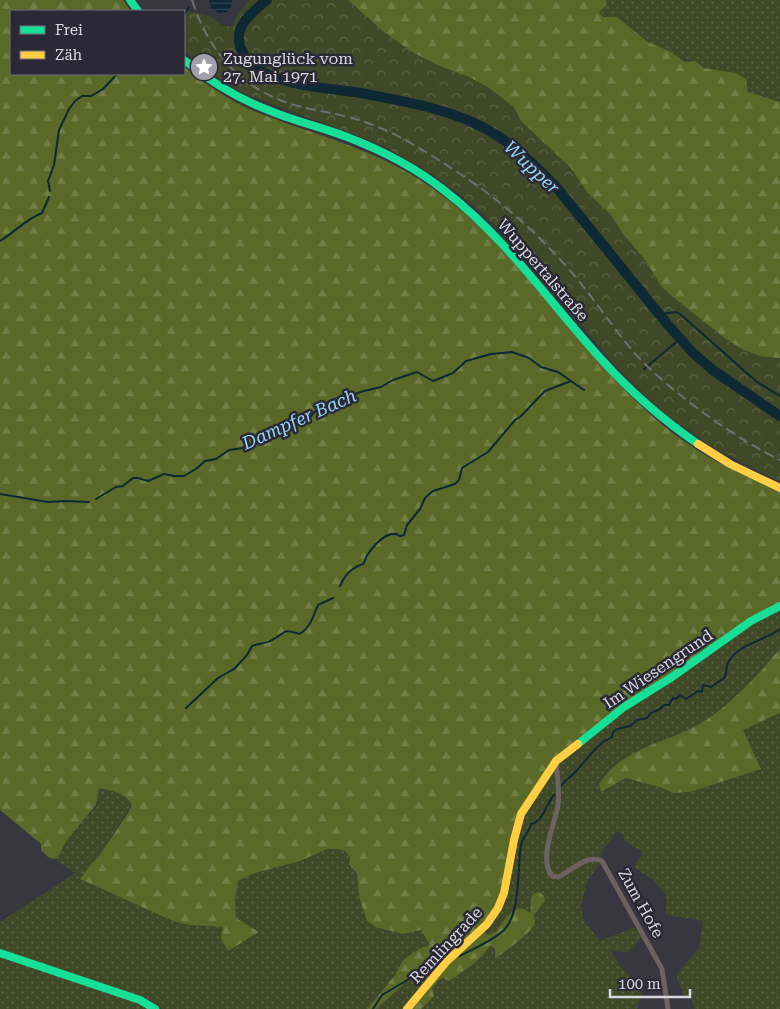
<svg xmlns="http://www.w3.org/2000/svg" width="780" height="1009" font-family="'Roboto Serif',serif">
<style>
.grass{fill:url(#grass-dots)}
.forest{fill:url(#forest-firs)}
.park{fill:url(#park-crowns)}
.water{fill:url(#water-rules)}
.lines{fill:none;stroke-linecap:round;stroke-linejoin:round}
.stream{stroke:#0e2834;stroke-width:2}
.river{stroke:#0e2834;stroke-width:10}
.street{stroke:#6c625f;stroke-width:5}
.fast{stroke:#16e098;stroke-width:8}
.slow{stroke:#ffcf43;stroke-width:8}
.rail{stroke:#746d6e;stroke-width:2;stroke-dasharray:10 5;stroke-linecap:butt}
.labels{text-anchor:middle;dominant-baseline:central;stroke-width:5;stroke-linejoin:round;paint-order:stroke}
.poi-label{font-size:16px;fill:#dad8e0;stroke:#2c2936;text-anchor:start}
.street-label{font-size:16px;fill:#dad8e0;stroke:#2c2936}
.water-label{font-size:18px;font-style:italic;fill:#95d6f7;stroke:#2c2936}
</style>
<defs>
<pattern id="grass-dots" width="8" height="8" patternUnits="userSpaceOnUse" patternTransform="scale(1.25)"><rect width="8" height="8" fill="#404927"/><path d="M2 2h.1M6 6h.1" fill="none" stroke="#5b6246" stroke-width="1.8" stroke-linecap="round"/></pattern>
<pattern id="forest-firs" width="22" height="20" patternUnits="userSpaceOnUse" patternTransform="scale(1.25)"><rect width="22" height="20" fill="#5a6928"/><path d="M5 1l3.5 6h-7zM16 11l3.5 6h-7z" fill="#717e47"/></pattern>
<pattern id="park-crowns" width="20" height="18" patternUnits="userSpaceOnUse" patternTransform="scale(1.25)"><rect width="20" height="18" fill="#404927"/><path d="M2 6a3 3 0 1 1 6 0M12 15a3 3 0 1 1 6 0" fill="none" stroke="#5b6246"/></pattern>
<pattern id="water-rules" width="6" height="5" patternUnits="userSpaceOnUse" patternTransform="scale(1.25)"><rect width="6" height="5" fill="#0e2834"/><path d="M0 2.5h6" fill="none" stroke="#304651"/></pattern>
</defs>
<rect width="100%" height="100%" fill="#38363e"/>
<path class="grass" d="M606,0H780V102L748,92V87L736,73L704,68L689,61L685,62L669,51L648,42L617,17H603L599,12L607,5Z
M780,606V649C772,656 767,665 760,672C745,688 729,703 712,716C675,743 626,743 599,784L601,792L626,778L659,787L674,793L690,792L761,769L743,730L780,713V1009H694L692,999L684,996L676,975L699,948L703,921L666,915V895L654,881L634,867L643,852L626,842L619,830L602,851V860L587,882L581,905L584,921L600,941L635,927L642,937L629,952L611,951L622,969L639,983L641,994L637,1009H421L433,996L432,989C441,975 444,981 458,975C470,971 482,955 490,945L495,949L494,955L498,957L502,952L514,945L534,926L536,923L534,915L545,901L530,902V913L522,908C504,914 502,930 488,935L481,929L487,924L518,824L546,774L601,724L751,621Z
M99,788C111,792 126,793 132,805L99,856L90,864L80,879L173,921L189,925L223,927L221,938L227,950H230L259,932L236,918L235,899L238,881L255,873L300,861L327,849H338L344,851L350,857L349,864L356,874L359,897L367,921L403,934L422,930L430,946L403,960L395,975L367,1009H162L152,1001L137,995L0,949V922L75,873L54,859L59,855L67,840L97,805Z
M0,953L155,1009H0Z
M449,953L451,955L407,1009H376C392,993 427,960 449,953Z"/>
<path class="forest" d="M0,0H123L131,11H11V74H184V67C206,84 228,100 254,111C314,135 377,149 431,187C466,212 499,243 528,276C558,311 586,349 618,383C647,413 681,443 718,462C738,473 759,482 780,491V605L751,620L556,760L520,813L499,904L483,922L449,953L431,962L415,974L376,1009H367L395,975L403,960L421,948L430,945L421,930L403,934L376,927L367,921L359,897L357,874L349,864L350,857L345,851L338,849H327L300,861L255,873L238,881L235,899L236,918L259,932L230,950H227L221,938L223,927L189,925L173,921L80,879L90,865L99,856L128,813L132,805C126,793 111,791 99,788L96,805L67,840L59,855L54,859L48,857L41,850V844L0,810Z
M267,0H606L607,5L599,12L603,17H617L648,42L669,51L685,62L695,61L704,68L736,73L746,79L748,92L780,102V416Z
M780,649V713L743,730L761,769L690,792L674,793L659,787L626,778L601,792L599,784C626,743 675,743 712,716C729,703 745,688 760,672C767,665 772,656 780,649Z
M539,892L544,896L545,901L534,915C534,918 536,920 535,923C535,930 501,955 495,958V949L490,945C484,958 462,973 449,981L443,978L438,981L432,989L434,996L421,1009H407L481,929L488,935C490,934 494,933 496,931C501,926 512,905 523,909C525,909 527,911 530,913C532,904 527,894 539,892Z"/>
<path class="park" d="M249,0H348L384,32L414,53L440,66L467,76L488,87L514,107L521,121L571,168L588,193L611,215L623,234L646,261L661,286L672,296L722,336L742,349L760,356L780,358V482L714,448L668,416L650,400L613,363L517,247L478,209L435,176L384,146L245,94L207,71L184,51V12L186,11L210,16L221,25L233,27L235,19Z"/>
<path class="water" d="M209,0H232L231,7L227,12L218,13L211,8Z"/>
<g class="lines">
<path class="stream" d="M184,15L189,7
M235,34H239
M50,191L48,181L54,165L59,130L69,109L75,101L82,96H91L103,89L117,74
M0,241C15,232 26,219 42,213L49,197
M659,314L677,312L680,314L757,382L780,396
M644,369L680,339
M0,494L48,502L65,501L89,502
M96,499L116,487L123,486L133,478H138L148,481L164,474L174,476H184L196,469L205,461L216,459L229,450L243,448L259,441L290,420L311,416L319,407L326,403L345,399L360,392L381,387L393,380L417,372L433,381L453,373L466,361L491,354L512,352L529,358L541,367L558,372L584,390
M340,586C345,575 351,568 363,564C366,561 365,558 368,554C374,545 389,528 400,536L404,535L407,525L420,509L425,498L433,491L455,484L459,480L462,468L488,452L515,420L520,417L545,391L571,381
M186,708L218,678L234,669L247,655L252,646C258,644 267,643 272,640C286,633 282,628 299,634C310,629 313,616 318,605L333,598
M561,786C566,779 573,775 578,769C586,760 593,750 602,743C605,739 608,740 612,737L613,732L617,729L630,726L637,720L647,718L651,713L660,709L664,705H669L673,698L676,699L680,695L686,699L698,691L702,692L703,685L711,687L724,678C727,673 726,668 728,663C737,644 764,641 780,629
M460,956C473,949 494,940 504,930C521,913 517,869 521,845C523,837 529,832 531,824C543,822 546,804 554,795
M438,957L446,953
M373,1009L382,995L409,979L434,959"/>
<path class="river" d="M267,0C252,12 232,27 241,49C257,87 326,87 361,93C392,99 427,105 457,116C498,130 528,157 557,188L668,325L693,353L714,371L780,416"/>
<path class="street" d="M556,762C557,775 560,791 558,805C555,824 538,859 552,876L558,877C572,871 585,854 602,861L662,969L668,1009"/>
<path class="fast" d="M130,0L138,11
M184,60C209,81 237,98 268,110C294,121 321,127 347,137C381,150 416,168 445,191C507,239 550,303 602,360C631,392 663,420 698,444
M578,744L624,707L672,677L751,621L780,606
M0,953L140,1000L155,1009"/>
<path class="slow" d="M698,444L730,464L780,488
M407,1009L447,961L487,924L498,908L504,893L514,840L521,814L556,761L578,744"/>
<path class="rail" d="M192,0C208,50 240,88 291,104C314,111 337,113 359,120C392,130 423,150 451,168C497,197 538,233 573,274C598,303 618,337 645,364C681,399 735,438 780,460"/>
</g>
<defs>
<symbol id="sight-disc" viewBox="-11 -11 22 22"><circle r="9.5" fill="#a19fa7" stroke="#2c2936"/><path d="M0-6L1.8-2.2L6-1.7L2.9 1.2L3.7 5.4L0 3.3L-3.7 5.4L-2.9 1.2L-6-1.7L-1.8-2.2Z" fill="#fff"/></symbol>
</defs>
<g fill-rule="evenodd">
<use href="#sight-disc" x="188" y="51" width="32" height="32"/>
</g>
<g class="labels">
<g class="poi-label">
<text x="223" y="58">Zugunglück vom<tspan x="223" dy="18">27. Mai 1971</tspan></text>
</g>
<g class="street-label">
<text transform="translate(543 270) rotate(49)">Wuppertalstraße</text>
<text transform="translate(658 669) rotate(-34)">Im Wiesengrund</text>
<text transform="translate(641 903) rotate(61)">Zum Hofe</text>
<text transform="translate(446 945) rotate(-47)">Remlingrade</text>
</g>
<g class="water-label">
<text transform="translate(532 167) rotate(43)">Wupper</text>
<text transform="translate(299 419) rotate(-24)">Dampfer Bach</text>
</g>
</g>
<rect x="10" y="10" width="175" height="65" fill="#2c2936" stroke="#726f7a"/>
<rect x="20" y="26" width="25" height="8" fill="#16e098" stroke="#726f7a"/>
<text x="55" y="35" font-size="15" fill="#dad8e0">Frei</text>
<rect x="20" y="51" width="25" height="8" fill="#ffcf43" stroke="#726f7a"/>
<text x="55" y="60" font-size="15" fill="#dad8e0">Zäh</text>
<path d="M610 989v8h80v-8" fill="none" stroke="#dad8e0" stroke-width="2.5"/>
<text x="618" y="989" font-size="15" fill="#dad8e0" stroke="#2c2936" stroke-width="4" paint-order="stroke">100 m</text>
</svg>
